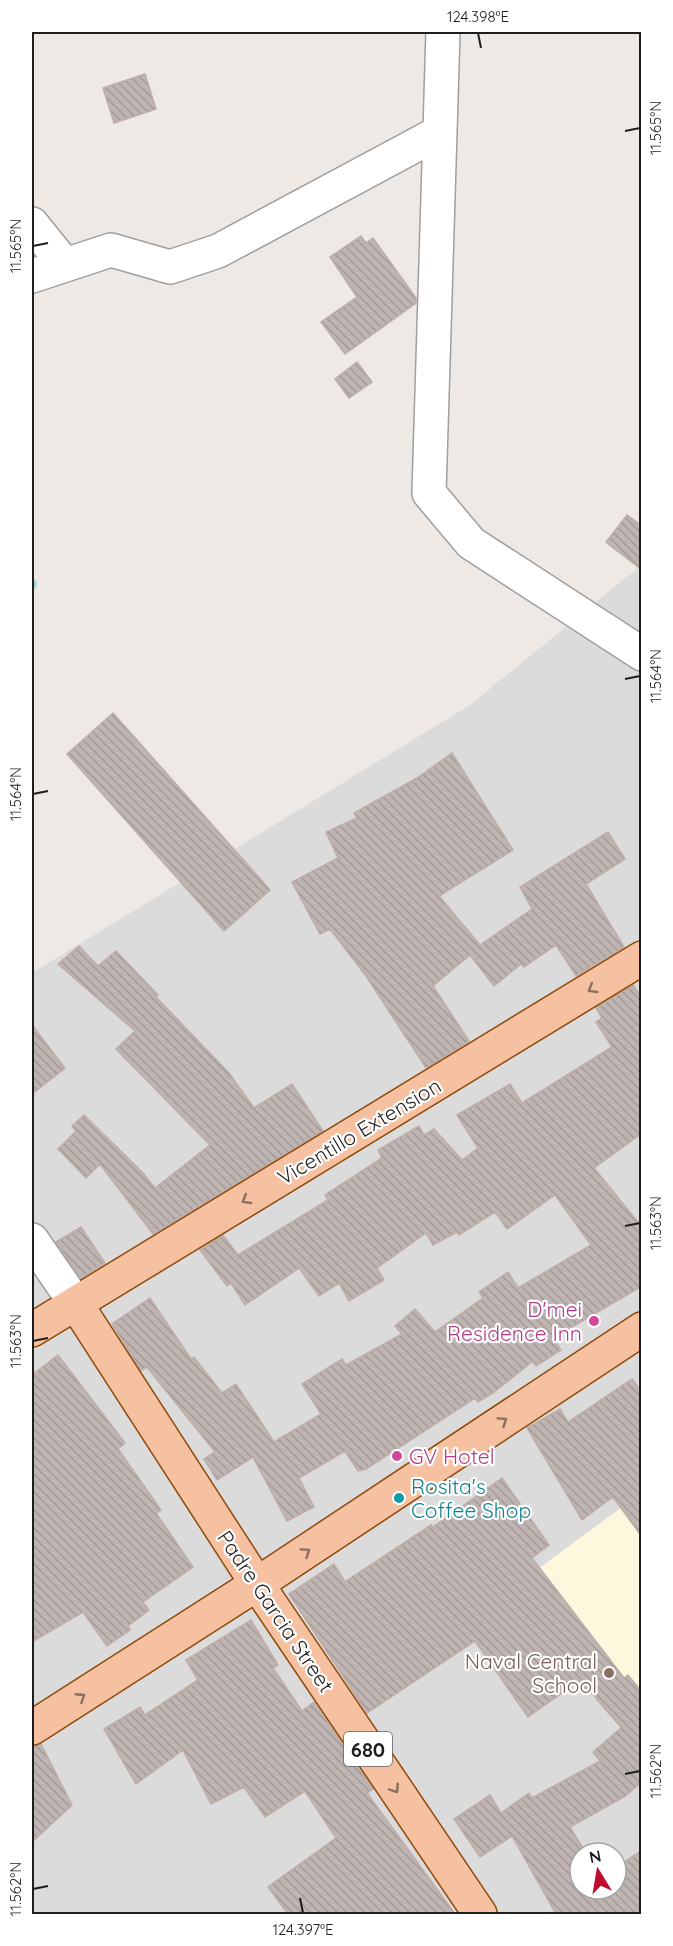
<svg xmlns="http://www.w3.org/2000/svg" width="673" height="1946" font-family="Quicksand,sans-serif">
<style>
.residential{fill:#dcdbdb;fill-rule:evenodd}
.education{fill:#fdf7de}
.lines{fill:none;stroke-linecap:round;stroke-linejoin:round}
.stream{stroke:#a7d8d9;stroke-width:9}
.building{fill:url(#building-back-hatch);stroke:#bfada7;stroke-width:1.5}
.minor-casing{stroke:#9f9f9f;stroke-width:36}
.primary-casing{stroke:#8e4909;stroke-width:36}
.minor{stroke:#fff;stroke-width:33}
.primary{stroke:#f6c1a1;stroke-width:33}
.oneway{stroke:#8a7060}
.ticks{fill:none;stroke:#1e1e1e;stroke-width:2}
.hotel-dot{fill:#d1479c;stroke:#fff;stroke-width:2}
.culture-dot{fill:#0f9aa8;stroke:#fff;stroke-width:2}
.education-dot{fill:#8d6e63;stroke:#fff;stroke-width:2}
.labels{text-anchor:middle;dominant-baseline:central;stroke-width:4.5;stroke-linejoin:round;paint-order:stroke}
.shield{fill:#fff;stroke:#626262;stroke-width:1.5}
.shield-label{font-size:20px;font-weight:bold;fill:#1e1e1e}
.street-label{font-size:21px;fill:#1e1e1e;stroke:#fff}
.hotel-label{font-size:21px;fill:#b23c85;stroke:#fff;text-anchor:end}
.culture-label{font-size:21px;fill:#0d838f;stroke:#fff;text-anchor:start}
.education-label{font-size:21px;fill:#785e54;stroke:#fff;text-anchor:end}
.neatline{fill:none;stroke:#1e1e1e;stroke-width:2}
.ticks-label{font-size:15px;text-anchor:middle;fill:#1e1e1e}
</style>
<defs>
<pattern id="building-back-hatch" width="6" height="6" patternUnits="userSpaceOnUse" patternTransform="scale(1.5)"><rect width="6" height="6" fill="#beb4b1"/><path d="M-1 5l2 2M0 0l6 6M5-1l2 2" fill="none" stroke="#a39a98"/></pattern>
</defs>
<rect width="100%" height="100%" fill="#eee9e4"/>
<path class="residential" d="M641,565V1914H32V973L470,705ZM580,1853H616V1889H580Z"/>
<path class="education" d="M641,1493V1757L512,1588Z"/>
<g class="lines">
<path class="stream" d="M32,585L33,584"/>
</g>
<path class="building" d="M145,74L156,109L114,123L103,88Z
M361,236L366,243L373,238L416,298V303L345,354L321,322L357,297L330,257Z
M357,362L372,382L349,398L335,379Z
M627,515L642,526V570L606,542Z
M113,713L270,890L224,931L67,754Z
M452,753L513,850L439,896L480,945L532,909L520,887L608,832L625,859L586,884L624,947L576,976L556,945L524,967L521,964L494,986L470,955L433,986L469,1041L426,1068L366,976L330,929L320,934L292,882L338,858L326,832L357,818L354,813L417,778Z
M79,946L98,966L116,951L158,995L156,997L229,1073L254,1108L292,1084L323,1131L153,1234L100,1164L86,1178L58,1149L76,1131L72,1126L84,1115L143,1173L155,1188L210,1145L116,1049L135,1031L58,964Z
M633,985L642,998V1133L594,1168L642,1227V1286L553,1338L561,1350L536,1366L533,1361L493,1393L478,1402L475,1398L366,1469L358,1471L345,1451L299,1478L314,1507L287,1521L253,1457L217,1480L204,1459L215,1452L147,1367L141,1371L112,1324L150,1298L191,1359L194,1357L222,1393L236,1384L274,1442L321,1414L302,1384L342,1359L346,1365L402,1334L395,1326L415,1309L435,1332L483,1298L479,1292L508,1272L518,1288L591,1245L555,1195L507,1229L495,1212L459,1235L457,1232L433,1245L426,1233L377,1268L384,1280L349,1301L339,1283L319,1296L299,1268L245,1305L231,1283L227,1286L200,1250L223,1235L238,1255L328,1200L325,1195L382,1158L378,1150L419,1126L424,1135L434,1129L462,1160L478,1148L457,1115L510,1084L522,1103L612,1047L596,1022L602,1018L596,1008Z
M32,1025L65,1068L32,1094Z
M81,1227L105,1263L81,1278L56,1242Z
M58,1355L125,1443L118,1449L161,1510L156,1513L193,1567L143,1602L149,1610L128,1626L130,1630L107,1646L83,1612L32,1642V1375Z
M632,1379L642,1392V1537L613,1497L582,1520L527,1428L560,1409L568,1422Z
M502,1478L549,1545L532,1558L624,1678L628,1675L642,1692V1782L624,1797L570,1827L586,1853H580V1889H616V1868L642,1850V1914H556L512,1836L480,1857L454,1819L490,1795L501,1813L529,1793L532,1798L600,1761L593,1752L621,1728L590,1691L588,1693L579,1681L528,1717L475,1641L367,1713L289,1594L334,1564L345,1582L431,1525L433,1527Z
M251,1620L278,1665L273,1668L302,1711L314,1702L373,1789L367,1793L455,1914H288L268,1887L336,1838L305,1791L265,1817L244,1787L211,1804L183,1750L136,1784L104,1729L140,1707L145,1715L198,1680L186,1660Z
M41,1744L72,1805L32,1842V1747Z"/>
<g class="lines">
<defs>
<path id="minor" d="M443,32L429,493L471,543L642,654
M32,224L65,265
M32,276L111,250L170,267L218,251L440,132
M32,1240L76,1304"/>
<path id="primary" d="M76,1304L257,1584L480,1914
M32,1330L642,958
M32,1728L257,1584L642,1329"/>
</defs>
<use href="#minor" class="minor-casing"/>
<use href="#primary" class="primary-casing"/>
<use href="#minor" class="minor"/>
<use href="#primary" class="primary"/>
</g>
<defs><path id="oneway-chevron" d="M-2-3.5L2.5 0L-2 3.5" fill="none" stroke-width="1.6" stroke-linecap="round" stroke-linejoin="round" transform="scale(1.5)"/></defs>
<g class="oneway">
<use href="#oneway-chevron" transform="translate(592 989) rotate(149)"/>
<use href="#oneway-chevron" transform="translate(246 1200) rotate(149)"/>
<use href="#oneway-chevron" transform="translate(503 1421) rotate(-34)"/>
<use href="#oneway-chevron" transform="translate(306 1552) rotate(-34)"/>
<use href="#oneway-chevron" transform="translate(81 1697) rotate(-33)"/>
<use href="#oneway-chevron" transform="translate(395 1789) rotate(56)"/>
</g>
<path class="ticks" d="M478,33L481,48M625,131L640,128M33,246L48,243M625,679L640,676M33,794L48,791M625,1226L640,1223M33,1341L48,1338M625,1774L640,1771M33,1889L48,1886M300,1898L303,1913"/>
<g class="hotel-dot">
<circle cx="594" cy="1321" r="6"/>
<circle cx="397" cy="1456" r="6"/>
</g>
<circle class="culture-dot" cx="399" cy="1498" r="6"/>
<circle class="education-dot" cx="609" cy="1673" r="6"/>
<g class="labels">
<rect class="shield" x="344" y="1732" width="48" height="34" rx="4.5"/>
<g class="shield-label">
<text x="368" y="1749">680</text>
</g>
<g class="street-label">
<text transform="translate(359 1131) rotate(-31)">Vicentillo Extension</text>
<text transform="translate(276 1611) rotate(56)">Padre Garcia Street</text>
</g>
<g class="hotel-label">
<text x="582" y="1309">D'mei<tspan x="582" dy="24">Residence Inn</tspan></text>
<text x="409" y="1456" text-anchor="start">GV Hotel</text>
</g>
<g class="culture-label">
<text x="411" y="1486">Rosita's<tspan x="411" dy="24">Coffee Shop</tspan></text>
</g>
<g class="education-label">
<text x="597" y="1661">Naval Central<tspan x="597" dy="24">School</tspan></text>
</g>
</g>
<rect width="673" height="1946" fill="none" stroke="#ffffff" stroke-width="66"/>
<g transform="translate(598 1871) rotate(349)"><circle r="28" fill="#ffffff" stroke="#a5a5a5" stroke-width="1.5"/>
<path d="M0-4.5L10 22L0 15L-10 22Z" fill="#c00c2e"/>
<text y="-9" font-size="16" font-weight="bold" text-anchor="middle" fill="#1e1e1e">N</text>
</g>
<rect x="33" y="33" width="607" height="1880" class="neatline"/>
<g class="ticks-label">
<text x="478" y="22">124.398°E</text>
<text transform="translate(656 128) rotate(-90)" y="5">11.565°N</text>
<text transform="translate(16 246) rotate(-90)" y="5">11.565°N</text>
<text transform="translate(656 676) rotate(-90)" y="5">11.564°N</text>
<text transform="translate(16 794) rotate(-90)" y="5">11.564°N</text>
<text transform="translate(656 1223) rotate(-90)" y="5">11.563°N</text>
<text transform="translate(16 1341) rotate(-90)" y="5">11.563°N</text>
<text transform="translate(656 1771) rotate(-90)" y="5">11.562°N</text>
<text transform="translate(16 1889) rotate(-90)" y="5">11.562°N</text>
<text x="303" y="1935">124.397°E</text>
</g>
</svg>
